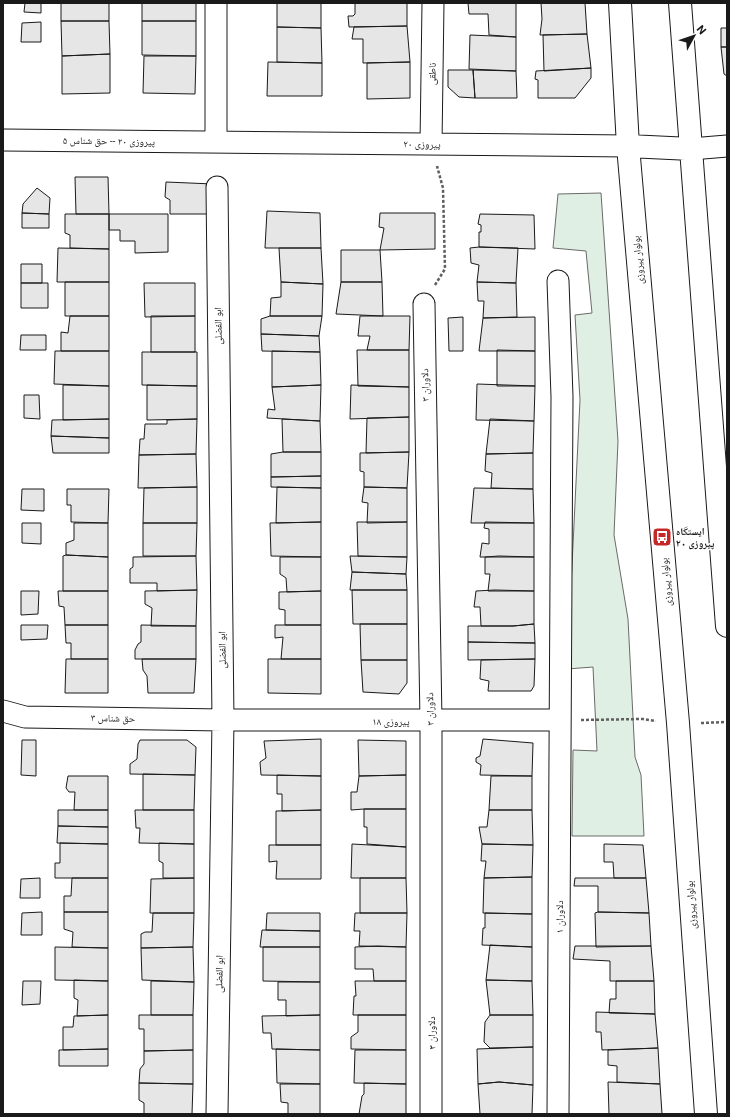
<svg xmlns="http://www.w3.org/2000/svg" width="730" height="1117" font-family="Roboto,'Noto Naskh Arabic',sans-serif">
<style>
.green{fill:#e0efe3;stroke:#6a6a6a}
.building{fill:#e6e6e6;stroke:#1a1a1a}
.lines{fill:none;stroke-linecap:round;stroke-linejoin:round}
.street-casing{stroke:#1a1a1a;stroke-width:23}
.primary-casing{stroke:#1a1a1a;stroke-width:24}
.path{stroke:#5f5f5f;stroke-width:2.5;stroke-dasharray:3 2;stroke-linecap:butt}
.street{stroke:#fff;stroke-width:21}
.primary{stroke:#fff;stroke-width:22}
.labels{text-anchor:middle;dominant-baseline:central;stroke-width:3;stroke-linejoin:round;paint-order:stroke}
.street-label{font-size:10px;fill:#1a1a1a;stroke:#fff}
.poi-label{font-size:10px;font-weight:bold;fill:#1a1a1a;stroke:#fff;text-anchor:start}
</style>
<rect width="100%" height="100%" fill="#fff"/>
<path class="green" d="M601,193L618,441L614,535L628,619L635,757L641,775L644,836H572L573,750L597,751L593,667L567,669L580,400L575,315L592,313L586,251L553,248L558,194Z"/>
<path class="building" d="M25,3H41V13L24,12Z
M61,3H109V21H61Z
M142,3H196V21H142Z
M277,3H321V28L277,27Z
M355,3H407V26L349,27L348,16H353L355,14Z
M468,3H516V37L489,35L488,14H469Z
M541,3H585L587,34L540,35L542,19Z
M61,21H109L110,54L62,56Z
M142,21H196V56L142,55Z
M41,22V42H21L22,23Z
M407,26L410,62L363,63V39H352L354,27Z
M277,27L321,28L322,63L277,62Z
M721,28H727V47H721Z
M587,34L591,68L544,71L543,35Z
M470,35L516,37V71L469,69Z
M721,47H727V76L724,74Z
M110,54V93L62,94V56Z
M144,56H196L195,94L143,93Z
M268,62L322,63V96H267Z
M410,62V98L367,99V63Z
M591,68V78L575,98H538V80L535,79L536,71Z
M448,70H473L475,98L459,97L448,87Z
M473,70L516,71L517,98H475Z
M75,177H108L109,214H76Z
M166,182L213,184L212,214H170V200L165,197Z
M37,188L50,198L49,214L22,213L23,204Z
M267,211L320,213L321,248H265Z
M22,213L49,214V228H22Z
M380,213H435V249L380,250L384,228L379,227Z
M65,214H109V249L70,248V235L65,233Z
M109,214H168V252L135,253V241H120V230H109Z
M480,214L534,215L535,249L479,247V232H481V225L478,224Z
M479,247L518,248L516,283L477,282L479,265L471,263L470,248Z
M58,248L109,249V282H57Z
M279,248H321L323,284L281,282Z
M341,250H380L382,282H341Z
M21,264H42V283H21Z
M65,282H109V316H65Z
M281,282L323,284L322,316H270L271,298L281,297Z
M341,282H382L383,316L336,314Z
M477,282L516,283L517,317L483,318L484,301H478Z
M21,283H48V308H21Z
M144,283H195V316L145,317Z
M70,316H109V351H61V332L68,333Z
M151,316H195V352H151Z
M270,316H322L319,336L261,334V319Z
M360,316H410L409,350H367L370,336H358Z
M463,317V351H449L448,318Z
M535,317V351H479L483,318Z
M261,334L319,336L320,352L262,351Z
M21,335H46V350H20Z
M357,350H409V387L358,386Z
M497,350L535,351V386H497Z
M55,351H109V386L54,384Z
M272,351L320,352L321,385L272,387Z
M142,352H197V386L142,385Z
M477,384L535,386L534,421L476,420Z
M63,385L109,386V419L63,420Z
M147,385L197,386V419L147,420Z
M321,385L320,421L267,418L268,409L275,410L272,387Z
M351,385L409,387V417L350,419Z
M24,395H39L40,419L24,418Z
M409,417V452L366,453L367,418Z
M109,419V438L51,436L52,420Z
M197,419L196,454L139,455L140,439H144L145,424H167V420Z
M282,419L320,421L321,452H283Z
M490,419L534,421L533,453L486,454Z
M51,436L109,438V453H53Z
M283,452H321V476L271,477V454Z
M409,452L407,488L364,487V472L360,471V453Z
M533,453V489L491,488L492,473L485,471L486,454Z
M196,454L197,487L138,488L139,455Z
M321,476V488L271,487V477Z
M197,487V523H143L144,488Z
M277,487L321,488V522L276,523Z
M364,487L407,488V522L367,523L368,503L362,502Z
M474,488L533,489L534,523H471Z
M22,489H44V511L21,510Z
M67,489H109L108,523L71,522V505H67Z
M321,522V557L271,556L270,523Z
M357,522H407V557L358,556Z
M485,522L534,523V557H480L482,543L489,544V529L484,528Z
M22,523H41V544L22,543Z
M74,523H108V557L66,555V543L74,540Z
M143,523H197L196,556H143Z
M66,555L108,557V591H63V556Z
M196,556L197,590L157,591V583H130V569L133,567V557Z
M350,556L407,557L406,574L352,572Z
M499,556L534,557V591H488L490,574H485V557Z
M280,557H321V591L287,592L286,578L280,574Z
M352,572L406,574L407,590H350Z
M197,590L196,626H151L152,608L145,604V591Z
M352,590H407V624H353Z
M495,590L534,591V624L513,626H481L480,607H474L476,591Z
M21,591H39L38,614L21,615Z
M58,591H108V625H65L64,607L59,606Z
M321,591V625H285V610L279,609V592Z
M360,624H407V660H361Z
M534,624L535,643L468,642V626H513Z
M21,625H48L47,639L21,640Z
M65,625H108V659H71V643H66Z
M141,625L196,626V659H135V650L138,644L141,642Z
M275,625H321V659H281L283,637L275,638Z
M468,642L535,643V659L468,660Z
M66,659H108V693H65Z
M142,659H196L194,693H148L147,676L143,670Z
M268,659H321V694L268,693Z
M535,659L534,686L531,691H488L489,681L480,679L481,660Z
M361,660H407V683L399,694L363,692Z
M321,739V776L261,775L260,762L266,758L264,741Z
M483,739L533,743L532,776L480,775L481,765L476,762V758L480,756Z
M22,740H36V776L21,775Z
M140,740H187L196,747L195,775L130,774V764L137,759L138,744Z
M358,740L406,741V775L359,776Z
M143,774L195,775L194,810H143Z
M277,775L321,776V810L282,811V794H277Z
M406,775V809H364L351,810V792H357L359,776Z
M68,776H108V810H74L75,792H69L66,788Z
M491,776H532V810H489Z
M364,809H406V847L367,844V827H364Z
M58,810H108V827L58,826Z
M135,810H194V844L139,843L140,828H136Z
M321,810V845H276V811Z
M489,810H532L533,845L482,844L479,827H487Z
M58,826L108,827V844L57,843Z
M60,843L108,844V878H55V863H60Z
M159,843L194,844V878H163V863L159,861Z
M352,844L406,847V878H351Z
M482,844L533,845L532,877L484,878L486,861H481Z
M604,844L643,845L646,878H614L613,862H604Z
M269,845H321V879H276L277,861L269,862Z
M532,877V914L483,913L484,878Z
M40,878V898H20L21,879Z
M72,878H108V912H64V896H71Z
M194,878V913H150L151,879Z
M360,878H406L407,913H360Z
M575,878H646L649,913L598,912V886H574Z
M42,912V935H21L22,913Z
M64,912H108V948L72,947L73,932L64,929Z
M598,912L649,913L651,946L596,947L595,913Z
M153,913H194L193,947L141,948V934L145,932H152Z
M267,913H320V931L266,930Z
M355,913H407L406,947L359,946L360,931H354Z
M485,913L532,914V947L482,945L483,928H485Z
M262,930L320,931V947H260Z
M490,945L532,947V981L486,980Z
M378,946L406,947V981H374L373,969H355V947Z
M575,946H651L654,981H610V961L573,959Z
M55,947L108,948V981L55,980Z
M193,947L194,982L142,980L141,948Z
M263,947H320V982L263,981Z
M74,980L108,981V1015L77,1016L78,1000L74,998Z
M486,980L532,981L533,1015H490Z
M23,981H41L40,1004L22,1005Z
M151,981L194,982L193,1015H151Z
M355,981H406V1015H353L354,996H356Z
M616,981H654L655,1014L609,1013L610,999H616Z
M278,982H320V1015L286,1016V1000H278Z
M596,1012L655,1014L658,1048L602,1050L601,1032H596Z
M108,1015V1049L63,1050V1027H73L74,1016Z
M139,1015H193V1050L144,1051V1029H139Z
M320,1015V1050L272,1049L271,1033H263L262,1016Z
M358,1015H406V1050L351,1049V1037L358,1032Z
M490,1015H533V1047L490,1048L484,1042L485,1022Z
M533,1047V1085L499,1082L478,1084L477,1049Z
M658,1048L660,1084L617,1082V1066L608,1065V1050Z
M108,1049V1066H59V1050Z
M276,1049L320,1050V1084L277,1083Z
M193,1050V1084L139,1083L140,1069L144,1064V1051Z
M355,1050H406V1084L354,1083Z
M499,1082L533,1085L532,1114H480L478,1084Z
M608,1082L660,1084L662,1114H609Z
M139,1083L193,1084L192,1114H144V1103L139,1100Z
M364,1083L406,1084V1114H359L362,1096L364,1094Z
M280,1084H320V1114H288V1103L281,1102Z"/>
<g class="lines">
<defs>
<path id="street" d="M3,140L628,146
M216,142V3
M431,144L433,3
M691,149L727,146
M217,187L223,720L217,1114
M558,281L562,397L558,1114
M424,304L431,721V1114
M3,711L25,717L223,720H559"/>
<path id="primary" d="M620,3L628,146L678,723L706,1114
M680,3L727,626
M628,146L691,149"/>
</defs>
<use href="#street" class="street-casing"/>
<use href="#primary" class="primary-casing"/>
<path class="path" d="M435,285L445,269L443,188L437,166
M581,720L643,719L656,721
M701,723L727,722"/>
<use href="#street" class="street"/>
<use href="#primary" class="primary"/>
</g>
<defs>
<symbol id="bus-square" viewBox="-11 -11 22 22"><rect x="-9" y="-9" width="18" height="18" rx="4" fill="#c62828" stroke="#fff"/><path d="M-5-6H5V4H4V6H2V4H-2V6H-4V4H-5ZM-3.5-4V0h7V-4ZM-3.5 1.2v1.5H-2V1.2ZM2 1.2v1.5H3.5V1.2Z" fill="#fff"/></symbol>
</defs>
<g fill-rule="evenodd">
<use href="#bus-square" x="651" y="526" width="22" height="22"/>
</g>
<g class="labels">
<g class="street-label">
<text transform="translate(432 74) rotate(-89)">ناطقی</text>
<text transform="translate(109 141) rotate(1)">پیروزی ۲۰ -- حق شناس ۵</text>
<text transform="translate(422 144) rotate(1)">پیروزی ۲۰</text>
<text transform="translate(638 260) rotate(-95)">بولوار پیروزی</text>
<text transform="translate(218 326) rotate(-91)">ابو الفضلی</text>
<text transform="translate(425 385) rotate(-91)">دلاوران ۳</text>
<text transform="translate(666 582) rotate(-95)">بولوار پیروزی</text>
<text transform="translate(222 650) rotate(-91)">ابو الفضلی</text>
<text transform="translate(430 709) rotate(-91)">دلاوران ۳</text>
<text transform="translate(113 718) rotate(1)">حق شناس ۳</text>
<text x="391" y="721">پیروزی ۱۸</text>
<text transform="translate(691 905) rotate(-94)">بولوار پیروزی</text>
<text transform="translate(559 917) rotate(-90)">دلاوران ۱</text>
<text transform="translate(219 974) rotate(-89)">ابو الفضلی</text>
<text transform="translate(431 1033) rotate(-90)">دلاوران ۳</text>
</g>
<g class="poi-label">
<text x="676" y="531">ایستگاه<tspan x="676" dy="12">پیروزی ۲۰</tspan></text>
</g>
</g>
<rect width="730" height="1117" fill="none" stroke="#1a1a1a" stroke-width="8"/>
<g transform="translate(694 36) rotate(50)" stroke="#ffffff" stroke-width="3" paint-order="stroke">
<path d="M0-3L7 15L0 10L-7 15Z" fill="#1a1a1a"/>
<text y="-6" font-size="11" font-weight="bold" text-anchor="middle" fill="#1a1a1a">N</text>
</g>
</svg>
